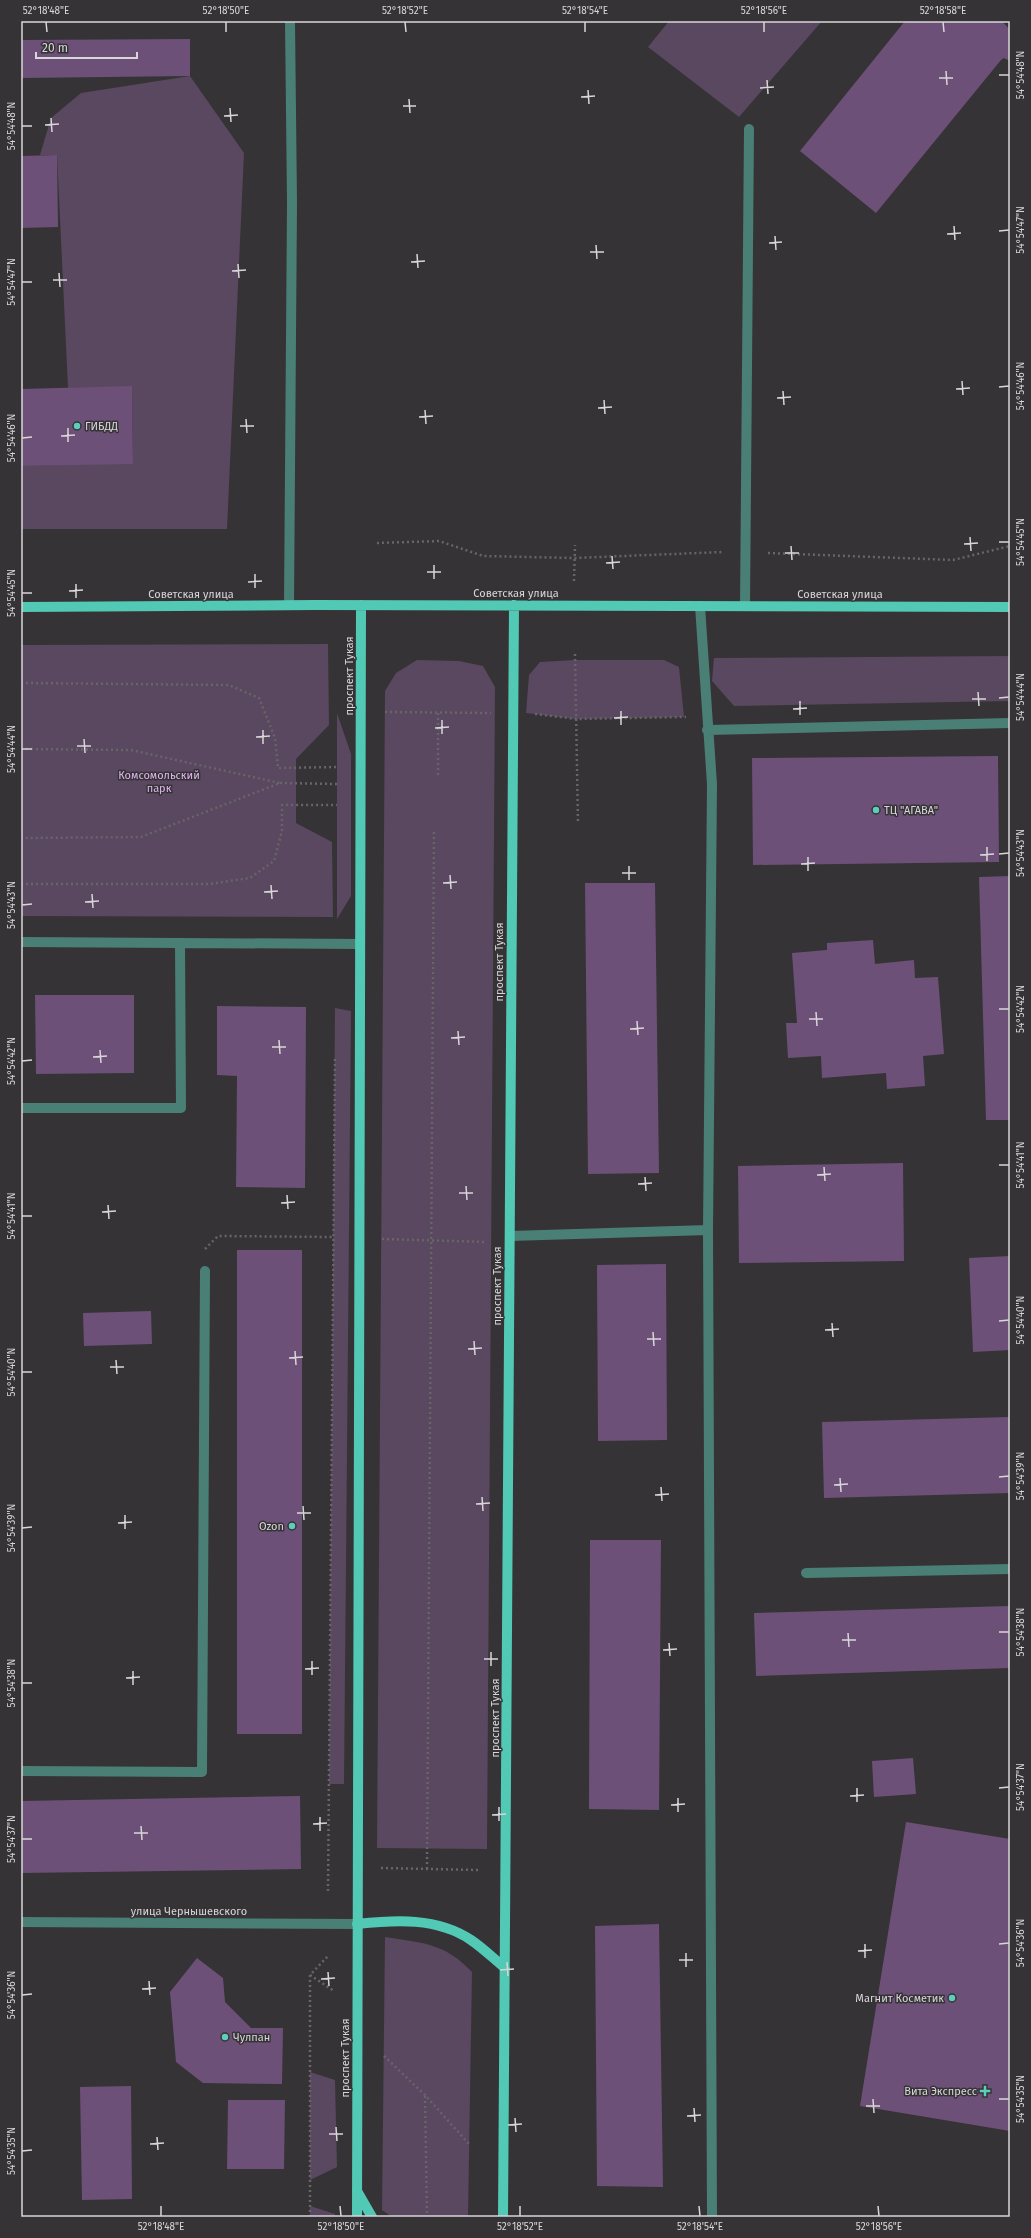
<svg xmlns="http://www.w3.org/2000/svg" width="1031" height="2238" font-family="'Fira Sans',sans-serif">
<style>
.green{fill:#59485f}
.building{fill:#6d5077}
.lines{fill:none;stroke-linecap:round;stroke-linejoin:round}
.path{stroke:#676568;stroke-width:2.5;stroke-dasharray:2 3;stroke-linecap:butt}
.minor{stroke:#4a7f75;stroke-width:10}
.major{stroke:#51c9b5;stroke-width:10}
.ticks{fill:none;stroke:#d8d6d8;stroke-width:1.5}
.poi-dot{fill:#5ccebb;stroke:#353336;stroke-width:1.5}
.labels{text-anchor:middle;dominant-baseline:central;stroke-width:3;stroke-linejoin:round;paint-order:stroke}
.poi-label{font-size:11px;fill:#d8d6d8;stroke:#353336;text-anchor:start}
.street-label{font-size:11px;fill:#d8d6d8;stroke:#353336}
.park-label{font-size:11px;fill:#e2b2f1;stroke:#353336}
.neatline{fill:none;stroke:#d8d6d8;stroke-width:1.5}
.ticks-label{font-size:10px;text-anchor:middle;fill:#d8d6d8}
</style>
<rect width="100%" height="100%" fill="#353336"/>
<path class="green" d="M669,21H822L739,117L648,47Z
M190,76L244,153L227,529H21V466L133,463L132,387L68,388L57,155H40L51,118L81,93Z
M328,644L329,725L296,759V823L332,842L333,917L21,916V645Z
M1010,656V701L734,706L712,681L714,658Z
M417,660L459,661L483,666L495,687L487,1849L377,1848L385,691L396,673Z
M575,660H664L679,667L684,717L576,719L526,713L529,675L540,662Z
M337,713L351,754V896L337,919Z
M335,1008L351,1011L344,1784H329Z
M385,1937C423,1943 445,1943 472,1972L468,2217H392L382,2210Z
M310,2072L335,2080L337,2167L310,2180Z
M310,2206L335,2214V2217H310Z"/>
<path class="building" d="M905,21H1002L1010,30V61L1004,58L1001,60L876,213L800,151Z
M190,39V76L21,78V40Z
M57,155L58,227L21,228V156Z
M132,386L133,464L21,466V389Z
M998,756L999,862L753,865L752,758Z
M1010,876V1120H986L979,877Z
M585,883H655L659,1173L588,1174Z
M873,940L875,964L914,960L915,978L938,977L944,1054L923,1056L925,1086L887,1089L886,1073L822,1078L821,1056L788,1058L786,1023H797L792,953L827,950V943Z
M35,995H134V1073L36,1074Z
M217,1006L306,1007L305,1188L236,1187L237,1076L217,1075Z
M903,1163L904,1261L739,1263L738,1166Z
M237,1250H302V1734H237Z
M1010,1256V1350L973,1352L969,1258Z
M666,1264L667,1440L598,1441L597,1265Z
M151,1311L152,1344L84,1346L83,1313Z
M1010,1417V1493L824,1498L822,1422Z
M590,1540H661L659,1810L589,1809Z
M1010,1606V1668L756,1676L754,1613Z
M913,1758L916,1794L874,1797L872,1761Z
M300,1796L301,1869L21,1873V1801Z
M906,1822L1010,1839V2131L860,2106Z
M659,1924L663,2187L597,2186L595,1926Z
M197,1958L223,1978L225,2002L251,2028H283L282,2084L203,2083L176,2062L170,1992Z
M131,2086L132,2199L82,2200L80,2087Z
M228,2100H285L284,2169H227Z"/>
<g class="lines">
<path class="path" d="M377,543L439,541L483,556L574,558L723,552
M768,553L953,560L1010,546
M574,581L575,545
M575,654L578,824
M21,683L229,685L259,698L275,738L278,768L337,767
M385,712L491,713
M535,714L576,719L686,717
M21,749L131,750L280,783L141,837L21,838
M438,775V713
M280,783L337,784
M21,884H209L250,878L274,861L282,831V805H337
M382,1239L487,1242
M205,1249L218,1236L333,1237
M381,1868L478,1870
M427,1869L434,829
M328,1891L335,1057
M310,1975L334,1991
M384,2056L425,2095L469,2144
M425,2096L427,2217
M310,2217V1975L328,1956"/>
<path class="minor" d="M289,605L292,203L290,21
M700,606L712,784L708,1230L712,2217
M745,606L749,129
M707,730L1010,723
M21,942L360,944
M21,1108H181L180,943
M510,1236L708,1230
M806,1573L1010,1569
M21,1771L202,1772L205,1271
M21,1922L357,1924"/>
<path class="major" d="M21,607L315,605L1010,607
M357,1924C395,1920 437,1917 471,1940C483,1948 494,1959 505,1968
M357,2191L372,2217
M357,2217L361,605
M503,2217L514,605"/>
</g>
<path class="ticks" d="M46,22L47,32M226,22V32M405,22L406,32M585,22V32M764,22V32M943,22L944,32M946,71L947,85M999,75H1009M939,78H953M767,80L768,94M760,88L774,87M588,90L589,104M581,97L595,96M409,99L410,113M403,106H416M230,108L231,122M224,116L238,115M51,118L52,132M45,125L59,124M22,126H32M954,226L955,240M999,231L1009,230M947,234L961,233M775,236L776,250M769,243L782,242M596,245L597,259M590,252H604M417,254L418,268M411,262L425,261M238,264L239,278M232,271L246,270M59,273L60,287M53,280H67M22,282H32M962,381L963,395M999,387L1009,386M956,389L970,388M783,391L784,405M777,398L791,397M604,400L605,414M598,408L612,407M425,410L426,424M419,417L433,416M246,419L247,433M240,426H254M68,428V442M61,436L75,435M22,438L32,437M970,537L971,551M999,542H1009M964,544L978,543M791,546L792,560M785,553H799M612,556L613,569M606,563L620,562M434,565V579M427,572H441M255,574V588M248,582L262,581M76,584V598M69,591L83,590M22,593H32M978,692L979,706M999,698L1009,697M972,699H986M800,701V715M793,709L807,708M621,711V725M614,718L628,717M442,720V734M435,728L449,727M263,730V744M256,737L270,736M84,739L85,753M77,746H91M22,749H32M987,847V861M999,854L1009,853M980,855L994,854M808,857V871M801,864L815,863M629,866V880M622,873H636M450,875L451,889M443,883L457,882M271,885L272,899M264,892L278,891M92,894L93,908M85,902L99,901M22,905L32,904M999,1009H1009M816,1012L817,1026M809,1019H823M637,1021L638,1035M630,1029L644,1028M458,1031L459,1045M451,1038L465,1037M279,1040L280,1054M272,1047H286M100,1050L101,1063M93,1057L107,1056M22,1061L32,1060M999,1165H1009M824,1167L825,1181M817,1175L831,1174M645,1177L646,1191M638,1184L652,1183M466,1186L467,1200M459,1193H473M287,1195L288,1209M281,1203L295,1202M108,1205L109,1219M102,1212L116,1211M22,1216H32M999,1321L1009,1320M832,1323L833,1337M825,1330L839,1329M653,1332L654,1346M647,1339H661M474,1341L475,1355M468,1349L482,1348M295,1351L296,1365M289,1358L303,1357M116,1360L117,1374M110,1367H124M22,1372H32M999,1477L1009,1476M840,1478L841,1492M834,1485L848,1484M661,1487L662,1501M655,1495L669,1494M482,1497L483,1511M476,1504L490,1503M303,1506L304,1520M297,1513H311M125,1515V1529M118,1523L132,1522M22,1528L32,1527M999,1632H1009M848,1633L849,1647M842,1640H856M669,1643L670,1656M663,1650L677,1649M491,1652V1666M484,1659H498M312,1661V1675M305,1669L319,1668M133,1671V1685M126,1678L140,1677M22,1683H32M857,1788V1802M999,1788L1009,1787M850,1796L864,1795M678,1798V1812M671,1805L685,1804M499,1807V1821M492,1815L506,1814M320,1817V1831M313,1824L327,1823M141,1826L142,1840M134,1833H148M22,1839H32M865,1944V1958M999,1944L1009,1943M858,1951L872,1950M686,1953V1967M679,1960H693M507,1962L508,1976M500,1970L514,1969M328,1972L329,1986M321,1979L335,1978M149,1981L150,1995M142,1989L156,1988M22,1995L32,1994M873,2099L874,2113M999,2099H1009M866,2106H880M694,2108L695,2122M687,2116L701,2115M515,2118L516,2132M508,2125L522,2124M336,2127L337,2141M329,2134H343M157,2137L158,2150M150,2144L164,2143M22,2151L32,2150M161,2206V2216M340,2206L341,2216M520,2206V2216M699,2206L700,2216M878,2206L879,2216"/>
<g class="poi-dot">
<circle cx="77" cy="426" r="4"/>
<circle cx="876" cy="810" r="4"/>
<circle cx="292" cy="1526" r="4"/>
<circle cx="952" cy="1998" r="4"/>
<circle cx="225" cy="2037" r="4"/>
<path d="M983 2085h4v4h4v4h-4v4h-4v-4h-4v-4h4z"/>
</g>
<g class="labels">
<g class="poi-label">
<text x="85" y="426">ГИБДД</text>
<text x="884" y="810">ТЦ "АГАВА"</text>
<text x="284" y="1526" text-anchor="end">Ozon</text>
<text x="944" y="1998" text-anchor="end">Магнит Косметик</text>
<text x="233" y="2037">Чулпан</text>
<text x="977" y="2091" text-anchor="end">Вита Экспресс</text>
</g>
<g class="street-label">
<text x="516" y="593">Советская улица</text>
<text x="191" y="594">Советская улица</text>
<text x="840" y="594">Советская улица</text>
<text transform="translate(349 676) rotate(-90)">проспект Тукая</text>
<text transform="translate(499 962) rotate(-90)">проспект Тукая</text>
<text transform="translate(497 1286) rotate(-90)">проспект Тукая</text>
<text transform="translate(495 1718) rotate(-90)">проспект Тукая</text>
<text x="189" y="1911">улица Чернышевского</text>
<text transform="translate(345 2058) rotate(-90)">проспект Тукая</text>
</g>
<g class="park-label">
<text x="159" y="775">Комсомольский<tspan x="159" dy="13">парк</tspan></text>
</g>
</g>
<rect width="1031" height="2238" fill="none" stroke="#353336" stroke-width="44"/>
<path d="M36 52v6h101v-6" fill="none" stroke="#d8d6d8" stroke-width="2"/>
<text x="42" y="52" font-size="12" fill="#d8d6d8" stroke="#353336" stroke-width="3" paint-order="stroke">20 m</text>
<rect x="22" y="22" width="987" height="2194" class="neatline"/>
<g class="ticks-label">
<text x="46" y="14">52°18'48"E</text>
<text x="226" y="14">52°18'50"E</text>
<text x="405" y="14">52°18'52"E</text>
<text x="585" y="14">52°18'54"E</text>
<text x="764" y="14">52°18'56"E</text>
<text x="943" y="14">52°18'58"E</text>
<text transform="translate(1020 75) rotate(-90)" y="4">54°54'48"N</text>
<text transform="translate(11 126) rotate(-90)" y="4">54°54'48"N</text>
<text transform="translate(1020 230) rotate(-90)" y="4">54°54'47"N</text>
<text transform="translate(11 282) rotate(-90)" y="4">54°54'47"N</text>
<text transform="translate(1020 386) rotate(-90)" y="4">54°54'46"N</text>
<text transform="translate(11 438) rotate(-90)" y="4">54°54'46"N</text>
<text transform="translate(1020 542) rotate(-90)" y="4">54°54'45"N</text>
<text transform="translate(11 593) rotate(-90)" y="4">54°54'45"N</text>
<text transform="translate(1020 697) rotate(-90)" y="4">54°54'44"N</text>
<text transform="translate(11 749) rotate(-90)" y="4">54°54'44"N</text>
<text transform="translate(1020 853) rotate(-90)" y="4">54°54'43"N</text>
<text transform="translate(11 905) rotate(-90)" y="4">54°54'43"N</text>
<text transform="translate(1020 1009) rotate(-90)" y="4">54°54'42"N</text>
<text transform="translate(11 1061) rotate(-90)" y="4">54°54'42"N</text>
<text transform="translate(1020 1165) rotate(-90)" y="4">54°54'41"N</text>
<text transform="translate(11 1216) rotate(-90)" y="4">54°54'41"N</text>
<text transform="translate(1020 1320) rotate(-90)" y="4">54°54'40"N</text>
<text transform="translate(11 1372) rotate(-90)" y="4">54°54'40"N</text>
<text transform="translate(1020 1476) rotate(-90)" y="4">54°54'39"N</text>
<text transform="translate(11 1528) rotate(-90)" y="4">54°54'39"N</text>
<text transform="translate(1020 1632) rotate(-90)" y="4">54°54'38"N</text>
<text transform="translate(11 1683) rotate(-90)" y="4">54°54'38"N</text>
<text transform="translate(1020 1787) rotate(-90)" y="4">54°54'37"N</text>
<text transform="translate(11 1839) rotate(-90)" y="4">54°54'37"N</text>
<text transform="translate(1020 1943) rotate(-90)" y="4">54°54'36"N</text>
<text transform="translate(11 1995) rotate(-90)" y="4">54°54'36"N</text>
<text transform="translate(1020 2099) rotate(-90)" y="4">54°54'35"N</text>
<text transform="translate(11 2151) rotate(-90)" y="4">54°54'35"N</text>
<text x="161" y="2230">52°18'48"E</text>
<text x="341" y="2230">52°18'50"E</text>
<text x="520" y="2230">52°18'52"E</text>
<text x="700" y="2230">52°18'54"E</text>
<text x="879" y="2230">52°18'56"E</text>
</g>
</svg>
